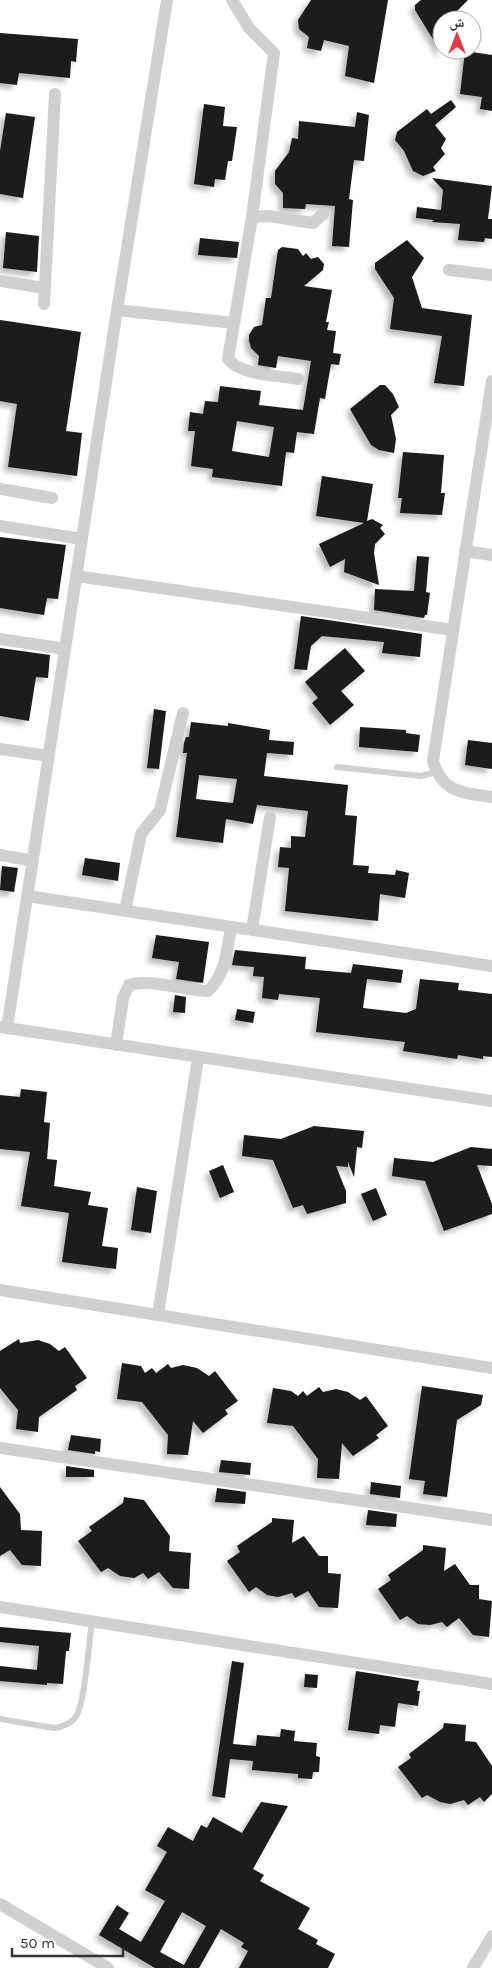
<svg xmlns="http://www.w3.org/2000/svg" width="492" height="1968" font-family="Karla,'Noto Naskh Arabic',sans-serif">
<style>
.building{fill:#1a1a1a;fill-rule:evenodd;filter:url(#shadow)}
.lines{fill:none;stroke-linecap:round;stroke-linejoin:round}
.service{stroke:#d0d0d0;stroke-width:6}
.minor{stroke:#d0d0d0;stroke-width:12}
</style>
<defs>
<filter id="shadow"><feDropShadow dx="-4.5" dy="4.5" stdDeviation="2.5" flood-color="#0004"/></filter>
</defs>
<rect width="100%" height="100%" fill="#fff"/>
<path class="building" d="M311,0H388L374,83L345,76L349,46L324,40L321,51L307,48L309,37L299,29L298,20Z
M421,0H468L448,20H442V54L415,10V5Z
M0,33L78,39L76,62L71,61L70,78L19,73L17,85L0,83Z
M465,51L492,55V111L480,109L482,97L460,94Z
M451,100L456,107L435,125L446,139L441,148L445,154L433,167L436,171L423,176L413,171L404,151L395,140L397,132L427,109L431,114Z
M204,104L225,107L223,126L237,127L232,161H228L225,180L215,179L214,187L194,184Z
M357,112L369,115L364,161L354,160L349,199L353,200L349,247L332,246L335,206L306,204L305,209L283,208V193L275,184V171L289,152L292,138L298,139L299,121L355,127Z
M6,113L35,117L23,198L0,194V151Z
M432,178L492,186L488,219H492V239L485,238L484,242L458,240L460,224L432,222L434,220L416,218L417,207L441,210L443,190Z
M6,232L39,236L37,272L3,268Z
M200,238L239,242L237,258L198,255Z
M407,240L424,258L412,277L422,308L472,315L464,386L434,383L442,336L390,329L394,298L375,269V263Z
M282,247L298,249L303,256L306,253L311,259L318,257L324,264L323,270L304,286L332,290L326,322H329L327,330L336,331L333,353L341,354L339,365L331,364L325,399L320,398L314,434L297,432L294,453L286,452L282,486L212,477L213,469L191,466L195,431H188L190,412L203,414L205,401L218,402L220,386L261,391L259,405L303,410L311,361L278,356L276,368L258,365L259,356L251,348L249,341V335L254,327L262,325L266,298H271L278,250ZM237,421L274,427L269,457L232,451Z
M0,320L81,332L66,431L82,433L77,476L8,467L17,404L0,401Z
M380,385H385L393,394L399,407L391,415L396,439L394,453L379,450L371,445L350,409Z
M403,452L444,455L441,493H445L442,515L400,513L402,498H398Z
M322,476L373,484L367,521L372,519L383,525L380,528L385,534L375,544L374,553L379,585L344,572L345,559L330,567L319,544L364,523L316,516Z
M0,537L66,545L58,599L47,598L44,615L0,608Z
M417,556L429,557L426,592L430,593L427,615H425L424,618L374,610L375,589L414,591Z
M301,616L422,634L420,657L382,653L384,642L322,636L311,646L307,670L294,669Z
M0,648L50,655L48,678L36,677L29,721L0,716Z
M345,648L365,671L341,691L354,705L330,725L312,703L318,698L305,682Z
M154,709L166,711L159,769L147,768Z
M191,722L228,726V723L270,730L269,740L294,742L293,755L267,753L264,776L348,785L345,815L357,816L353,865L369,866L368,873L395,875L396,870L409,873L405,898L380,894L378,921L285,911L289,868L278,867L280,847L291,848V836L305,837L308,811L257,805L253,824L226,819L223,843L176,837L187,753H183L184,743L186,737H189ZM199,775L237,779L233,803L196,799Z
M360,727L406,730V733L420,735L418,752L359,747Z
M468,740L492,743V769L465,765Z
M85,858L120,863L118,881L82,875Z
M2,866L18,868L14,892L0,890Z
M156,935L209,942L203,983L176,979L179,962L152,958Z
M235,950L306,957L305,969L351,973L353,964L403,970L401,983L367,979L363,1008L406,1013L416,1009L420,979L459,983L458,990L492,994V1057L483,1056V1059L458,1055L457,1059L403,1051L405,1042L316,1032L320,998L279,994L278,1000L262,998L264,977L253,976L254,967L232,965Z
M175,995L186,997L185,1013L173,1012Z
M237,1009L255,1012L253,1023L235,1020Z
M21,1089L47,1092L44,1122L50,1123L47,1159L57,1160L54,1186L91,1192L88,1205L108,1208L102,1246L118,1248L116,1269L62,1262L69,1213L21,1206L30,1152L0,1149V1095L20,1097Z
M314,1126L364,1131L362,1148L357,1147L354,1177L348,1162V1167L336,1166L346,1191V1203L307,1214L303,1205L293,1208L273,1160L242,1156L244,1135L281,1139Z
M471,1147L492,1149V1166L477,1165L492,1204V1214L444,1231L425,1181L392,1176L394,1158L433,1162Z
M223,1165L234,1192L220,1198L209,1171Z
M137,1187L157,1191L151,1233L131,1230Z
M376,1188L387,1215L373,1221L361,1194Z
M19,1339L20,1343L38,1340L50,1344L59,1351L65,1347L87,1378L75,1386L77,1390L39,1417L38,1432L16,1429L18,1410L0,1388V1351Z
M122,1363L141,1366L145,1373L152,1368L156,1373L168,1364L171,1368L183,1365L197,1368L209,1376L215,1371L238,1401L225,1410L228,1414L203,1433L193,1421L188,1455L167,1454L168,1435L142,1402L117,1399Z
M422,1386L483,1395L481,1405L457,1420L447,1497L423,1494L425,1481L409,1479Z
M319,1387L323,1392L336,1389L348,1392L360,1400L366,1396L388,1426L376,1435L379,1438L353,1456L342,1443L339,1479L317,1478L318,1459L293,1426L267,1423L273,1388L291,1391L298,1396L303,1391L307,1396Z
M71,1435L101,1439L100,1452L95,1451V1454L68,1450Z
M221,1460L251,1463L250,1475L219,1472Z
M66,1466L94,1470V1477H66Z
M371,1482L401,1486L400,1498L370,1494Z
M0,1487L20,1514L21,1530L42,1531L41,1566L22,1565L10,1550L0,1556Z
M217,1488L246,1492L245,1504L215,1502Z
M124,1497L144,1500L170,1536L169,1551L191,1553L189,1589L173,1588L159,1572L148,1579L143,1573L134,1578L120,1576L108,1568L101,1572L78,1541L92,1531L89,1527L123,1503Z
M368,1510L397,1514L396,1527L366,1525Z
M272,1518L294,1520L292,1543L304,1536L319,1556H328V1573L341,1574L338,1608L319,1607L308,1591L295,1598L292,1593L278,1597L267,1595L256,1587L249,1592L227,1561L240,1552L237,1546L272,1522Z
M423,1545L446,1548L444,1571L455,1564L470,1585H479V1599L492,1601L489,1637L473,1635L459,1618L447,1627L442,1622L430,1625L418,1624L407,1616L400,1620L378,1589L391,1580L388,1575L423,1550Z
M0,1627L71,1633L69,1651H66L63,1684L47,1683V1685L0,1681V1666L37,1670L39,1646L0,1642Z
M232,1661L244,1663L233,1744L256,1746L257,1735L280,1737L281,1729L295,1731L294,1741L317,1743L316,1756L320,1757L319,1772H313L312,1779L298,1778V1774L252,1770L253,1761L230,1759L225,1798L212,1796Z
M356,1671L419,1681L417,1691H420L418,1706L398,1703L395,1727L380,1725L379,1734L348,1730Z
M305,1674L318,1675L317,1688L304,1687Z
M444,1723L466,1725L465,1741L476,1742L492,1766V1794L484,1802L480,1797L468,1805L464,1800L450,1804L440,1802L427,1795L422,1798L398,1767L411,1758L409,1754L443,1728Z
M261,1802L288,1806L253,1869L264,1875L260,1881L310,1908L298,1929L318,1940L316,1944L335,1954L328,1968H239L248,1951L241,1947L244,1943L221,1929L199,1968H155L99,1935L117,1905L129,1913L119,1929L141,1942L165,1901L145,1890L167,1852L157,1846L168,1827L193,1841L201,1825L207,1828L213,1817L242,1833ZM182,1912L206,1926L184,1965L160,1952Z"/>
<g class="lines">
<path class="service" d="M337,767L421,776L436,772
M0,1719L54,1728C62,1727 69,1725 75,1718C85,1706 89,1640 92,1621"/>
<path class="minor" d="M232,0L249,28L274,53L252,217L228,359C242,376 277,375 298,379
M252,217L269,216L313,223L323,214
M449,270L492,275
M0,281L45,288
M44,304L55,94
M117,310L233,323
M492,381L433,761C442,793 464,793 492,797
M0,489L52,498
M0,526L82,539
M465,551L492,555
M76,576L453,630
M0,639L65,649
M0,749L49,756
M0,855L33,861
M27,896L492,966
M125,911L141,834L160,810L183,713
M252,930L270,817
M0,1027L492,1101
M7,1028L117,310L167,0
M116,1045L123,998L129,985C149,978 185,991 208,991C226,974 227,950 231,927
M0,1290L492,1368
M158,1315L198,1058
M0,1448L492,1520
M0,1607L492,1684
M0,1904L108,1968
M473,1968L492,1936"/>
</g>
<g transform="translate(457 35)"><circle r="24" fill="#ffffff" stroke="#adadad"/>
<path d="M0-4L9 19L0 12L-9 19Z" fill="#e63946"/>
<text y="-8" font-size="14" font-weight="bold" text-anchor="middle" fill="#333333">ش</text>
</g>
<path d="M12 1948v8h111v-8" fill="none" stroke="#333333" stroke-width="2.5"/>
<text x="20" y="1948" font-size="15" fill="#333333" stroke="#ffffff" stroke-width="4" paint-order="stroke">50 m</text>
</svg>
